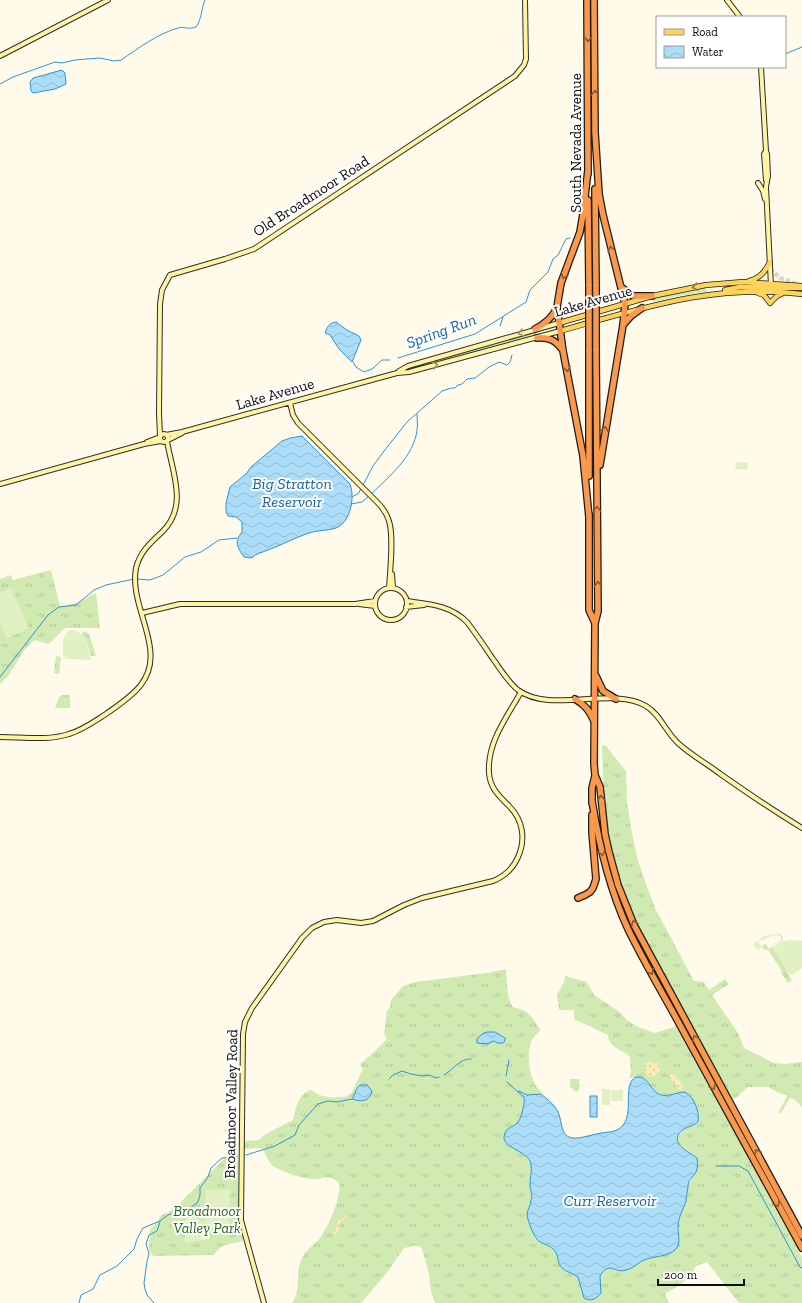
<svg xmlns="http://www.w3.org/2000/svg" width="802" height="1303" font-family="'Zilla Slab',serif">
<style>
.grass{fill:url(#grass-tufts)}
.sand{fill:url(#sand-dots)}
.pitch{fill:#e2f1c4}
.water{fill:url(#water-waves);stroke:#3095d2}
.lines{fill:none;stroke-linecap:round;stroke-linejoin:round}
.stream{stroke:#3095d2;stroke-width:1}
.primary-tunnel{stroke:#dad6c8;stroke-width:4.5;stroke-dasharray:4.5 2;stroke-linecap:butt}
.secondary-casing{stroke:#2d2d2d;stroke-width:6}
.primary-casing{stroke:#1c1c1c;stroke-width:6}
.highway-casing{stroke:#1c1c1c;stroke-width:8}
.secondary{stroke:#fff3a4;stroke-width:4}
.primary{stroke:#fed35a;stroke-width:4.5}
.highway{stroke:#fa994c;stroke-width:5.5}
.highway-bridge-casing{stroke:#1c1c1c;stroke-width:8;stroke-linecap:butt}
.highway-bridge{stroke:#fa994c;stroke-width:5.5}
.oneway{stroke:#8e592f}
.oneway2{stroke:#917936}
.oneway3{stroke:#9d9667}
.labels{text-anchor:middle;dominant-baseline:central;stroke-width:4;stroke-linejoin:round;paint-order:stroke}
.street-label{font-size:15px;fill:#0b0b0b;stroke:#fff}
.park-label{font-size:15px;font-style:italic;fill:#2b651a;stroke:#fff}
.water-label{font-size:16px;font-style:italic;fill:#1164a1;stroke:#fff}
</style>
<defs>
<pattern id="grass-tufts" width="24" height="20" patternUnits="userSpaceOnUse"><rect width="24" height="20" fill="#d0eab2"/><path d="M3 7l-1-3M5 7V3M7 7l1-3M15 17l-1-3M17 17v-4M19 17l1-3" fill="none" stroke="#b1c798"/></pattern>
<pattern id="sand-dots" width="8" height="8" patternUnits="userSpaceOnUse"><rect width="8" height="8" fill="#fdebb4"/><path d="M2 2h.1M6 6h.1" fill="none" stroke="#d8c899" stroke-width="1.8" stroke-linecap="round"/></pattern>
<pattern id="water-waves" width="16" height="10" patternUnits="userSpaceOnUse"><rect width="16" height="10" fill="#acddf8"/><path d="M0 5q4-4 8 0t8 0" fill="none" stroke="#93bcd3"/></pattern>
</defs>
<rect width="100%" height="100%" fill="#fffae9"/>
<path class="grass" d="M706,288L707,292L683,295L653,302L654,300L652,299Z
M536,331L537,335L412,368Z
M51,570L60,606C74,605 84,600 96,593L100,628H65L49,644L35,640C18,652 16,671 0,684V579L11,575L13,580Z
M85,631L89,634L96,656H91L86,640L81,634Z
M56,656L61,657L59,674L54,673Z
M62,695H70V708H55L59,697Z
M602,746H606L626,771L627,803L632,833L638,861L647,887L656,910L694,981L704,982L709,990L725,979L729,984L712,995L738,1033L744,1048L774,1063L785,1064L802,1062V1107L794,1099L790,1098L780,1114L778,1113L788,1095L779,1093L768,1087H748L737,1097L731,1100L648,944C629,907 614,869 608,828C603,801 603,773 602,746Z
M766,944L769,949L772,947L786,968V971L792,980L788,983L781,973L782,971L768,950L766,949L764,950L762,946Z
M506,969C507,981 506,997 513,1007C532,1011 531,1018 541,1030C538,1033 533,1037 531,1042C526,1056 529,1083 542,1092L541,1094L527,1095L519,1091L525,1100C521,1113 524,1121 510,1127L521,1153L526,1156L531,1164V1180L530,1184L532,1194L527,1216L535,1238L539,1242L550,1246L555,1250L557,1254L560,1265L562,1269L578,1277L581,1284L601,1290L600,1276C609,1260 614,1273 624,1270C632,1268 637,1263 644,1260C649,1258 655,1258 659,1255C666,1251 673,1244 679,1239L678,1226L679,1217L686,1199L688,1185L692,1179L691,1153C683,1150 678,1146 678,1137L685,1128L695,1125L682,1092C676,1094 669,1096 663,1095C652,1093 650,1078 639,1077C636,1077 632,1078 629,1078L631,1073L630,1057C624,1050 608,1048 608,1035L574,1019V1010H559L557,995L564,982L565,976L587,982L594,995L617,1010L627,1020L636,1026L655,1033L677,1026L802,1257V1303H739L707,1262L696,1266L690,1276L680,1285L665,1294L669,1303H435L431,1292L429,1274L422,1249C418,1243 410,1247 404,1248L385,1275L361,1303H292C302,1290 294,1271 303,1256C307,1249 315,1244 320,1238C328,1227 342,1197 339,1183C328,1173 326,1179 313,1179C304,1179 279,1171 272,1165C268,1161 265,1153 262,1148L244,1149V1141L259,1140L264,1135L293,1120C296,1108 298,1094 311,1090C324,1099 330,1097 345,1097L348,1095L351,1094L363,1069L360,1064L373,1053L386,1040L387,1038L384,1034L387,1011L390,1007L391,1000L403,986L415,982L487,973Z
M570,1079H579V1090L577,1092L575,1091L570,1087Z
M238,1152L239,1216L243,1238L242,1241L222,1246L213,1255L153,1256L150,1252L149,1248L150,1230L162,1215L169,1212L179,1204L230,1153Z"/>
<path class="sand" d="M653,1061L660,1066C661,1072 656,1076 651,1077L648,1076L645,1071L647,1066L646,1063Z
M672,1073L675,1074L676,1079L679,1080L683,1087L681,1090H679L673,1081L670,1080L669,1078Z
M345,1216L348,1217C342,1220 338,1225 339,1231L335,1235L334,1234C336,1229 337,1224 339,1219H342Z"/>
<path class="pitch" d="M736,462L748,463L747,470L735,469Z
M11,588L29,628L7,638L0,622V593Z
M71,630C86,631 88,647 91,660L66,659L63,656C63,647 61,634 71,630Z
M776,934H780L783,936V940L781,942L768,946L780,941L781,939V937L777,935L773,936L758,941L762,947L757,950L753,944L764,936Z
M792,940L802,941V968L793,975L788,974L786,971V968L772,947L784,941Z
M602,1089H610V1105H602Z
M611,1090H623V1101H611Z
M206,1189L230,1190L229,1234L210,1233V1239L186,1243L185,1242V1219C192,1216 200,1219 205,1224Z"/>
<path class="water" d="M62,70L65,73L66,84L55,89L33,93L31,91L30,82L33,78Z
M336,322L347,330L359,336L361,340L352,362L339,349L330,335L325,333C327,327 329,323 336,322Z
M302,436L350,484C355,497 351,522 336,528C326,531 316,530 306,534C290,540 275,548 260,553L255,555L252,558L244,557C237,547 234,542 242,532V522L236,517L228,516L226,512V503L230,487L246,474L251,467L282,441L290,438Z
M487,1032H495L505,1038V1041L503,1043H497L494,1041L487,1044L477,1043V1039C480,1035 483,1033 487,1032Z
M636,1077C648,1076 649,1087 657,1093C666,1099 676,1092 685,1092C694,1097 700,1112 698,1121C695,1126 689,1126 684,1129C666,1142 689,1152 697,1158C700,1178 689,1174 688,1186C687,1191 687,1196 686,1201C683,1210 678,1218 678,1227C678,1233 680,1240 678,1246C672,1258 653,1255 642,1261C637,1264 632,1269 626,1270C615,1274 609,1260 600,1276L601,1293C596,1299 591,1302 584,1298L578,1277C573,1273 566,1272 562,1268C557,1264 559,1256 555,1251C551,1246 546,1245 540,1242C534,1239 528,1221 527,1215C527,1210 531,1205 531,1200C533,1195 530,1190 530,1185C530,1177 533,1168 530,1161C525,1151 503,1147 504,1137C505,1128 511,1128 516,1124C522,1119 522,1111 524,1104C525,1098 524,1096 518,1092L519,1091L527,1095L541,1094C547,1099 555,1105 558,1112C563,1122 559,1140 578,1138C586,1137 594,1134 602,1133C608,1132 612,1132 617,1130C638,1119 620,1085 636,1077Z
M360,1085H367L372,1091C370,1102 361,1102 352,1099C355,1096 355,1089 360,1085Z
M590,1096H597V1117H590Z"/>
<g class="lines">
<path class="stream" d="M785,54L802,47
M0,84L13,77L55,62L62,63L75,60L100,58L114,61L121,60C139,48 157,34 178,28C184,26 188,30 196,27C202,19 201,9 205,0
M500,326L503,317
M398,358L475,334L526,302L530,290L548,272L553,259L558,255L566,239L570,238
M353,362L356,367L364,372L372,369L382,360H390
M363,485L373,466L384,451L407,422L442,391L451,388H455L458,385L462,384L467,379L475,378L489,367L499,362L507,365L510,362L512,355
M371,494C389,477 414,456 417,430C418,425 417,419 417,414
M352,497L359,493L361,488
M351,504L362,502L368,497
M137,579L150,580L158,577L163,575L185,557L201,552L219,540L237,538
M0,677L48,615L59,607L76,605L94,590L106,585L134,579
M444,1075C453,1070 460,1058 471,1059
M506,1076L509,1060
M389,1079L393,1075L402,1071L411,1074L422,1076L429,1075L436,1078L439,1077
M507,1082L518,1092
M246,1155L275,1146L295,1135L299,1125L318,1104L328,1101L337,1102L352,1099
M716,1166H739L748,1171L800,1267L802,1268
M79,1303L81,1295L93,1289L100,1275L117,1266L134,1249L137,1239L143,1228L160,1221L168,1215L190,1208L198,1202L200,1195V1188L208,1177L211,1168L222,1158L237,1157
M154,1303L147,1295L145,1289L144,1283L147,1261L149,1254L146,1244L149,1235L157,1231L160,1222"/>
<path class="primary-tunnel" d="M770,269L780,278L796,284"/>
<defs>
<path id="secondary" d="M727,0L740,17
M0,56L108,0
M761,67L766,151L767,154L768,176L766,187L771,286
M766,151L764,154L766,180
M758,183L763,191L765,199
M399,371L408,366L559,323
M290,403L293,415L298,423L377,502C383,508 387,514 389,521C394,537 390,571 389,588
M160 438a4 4 0 1 1 8 0a4 4 0 1 1-8 0Z
M166,435L182,432L397,373L409,372L560,331
M160,436L159,413L160,304L162,290L170,275L225,259L254,249L515,76L524,65L526,59L525,0
M168,440L182,433
M147,442L160,437
M0,484L144,444L161,441
M392,574L393,588
M375 604a16 16 0 1 1 32 0a16 16 0 1 1-32 0Z
M407,601C429,604 450,605 467,622C476,634 485,647 493,659C501,670 508,682 518,690C550,714 612,686 646,706C661,715 666,733 679,744C691,755 706,763 719,773C746,792 774,811 802,828
M359,604L375,606
M406,607L424,605
M142,613L180,604H355L375,601
M0,737C22,737 48,741 69,734C83,730 95,721 106,714C130,697 155,682 150,648C147,622 131,595 136,568C140,552 150,543 162,532C189,506 172,472 167,441
M264,1303L241,1220L243,1034L245,1022L252,1008L302,938L312,928L324,922L337,920L361,923L373,921L404,905L422,898L493,881C505,876 513,869 518,857C526,839 523,820 509,806C499,796 490,788 489,773C487,742 507,717 521,692"/>
<path id="primary" d="M749,281C760,278 765,272 770,262
M725,290L740,287L802,288
M758,293L764,295L770,303L777,296L783,293
M559,323L652,296L706,285L743,282L802,286
M560,331C642,308 716,283 802,294"/>
<path id="highway" d="M587,0L588,174
M594,0L595,134
M595,132L599,194L603,215L625,304L623,325L600,465
M588,170L583,214L580,232L561,283L557,307L563,351L583,456L589,517
M595,189L596,286
M588,200L589,286
M621,287L633,296H652
M623,325L631,316L642,308
M535,329C545,324 552,318 557,308
M537,338C549,337 555,340 562,349
M596,349L598,611L595,623L594,764L595,775L600,787L605,834L609,852L618,885L634,925L802,1236
M589,350V476
M589,514V610L595,623
M596,676L603,691L616,699
M575,699C585,705 589,710 594,721
M592,801C599,845 609,888 628,929C646,966 668,1002 687,1038C725,1108 763,1178 802,1248
M592,803V788L595,776
M578,898L585,895L590,892L593,888L596,879L592,832V815"/>
</defs>
<use href="#secondary" class="secondary-casing"/>
<use href="#primary" class="primary-casing"/>
<use href="#highway" class="highway-casing"/>
<use href="#secondary" class="secondary"/>
<use href="#primary" class="primary"/>
<use href="#highway" class="highway"/>
<defs>
<path id="highway-bridge" d="M589,286V350
M596,349V286"/>
</defs>
<use href="#highway-bridge" class="highway-bridge-casing"/>
<use href="#highway-bridge" class="highway-bridge"/>
</g>
<defs><path id="oneway-chevron" d="M-2-3.5L2.5 0L-2 3.5" fill="none" stroke-width="1.6" stroke-linecap="round" stroke-linejoin="round"/></defs>
<g class="oneway">
<use href="#oneway-chevron" transform="translate(588 39) rotate(90)"/>
<use href="#oneway-chevron" transform="translate(595 93) rotate(-90)"/>
<use href="#oneway-chevron" transform="translate(611 249) rotate(-104)"/>
<use href="#oneway-chevron" transform="translate(564 276) rotate(111)"/>
<use href="#oneway-chevron" transform="translate(567 369) rotate(79)"/>
<use href="#oneway-chevron" transform="translate(605 429) rotate(-80)"/>
<use href="#oneway-chevron" transform="translate(597 509) rotate(-91)"/>
<use href="#oneway-chevron" transform="translate(598 584) rotate(-91)"/>
<use href="#oneway-chevron" transform="translate(601 798) rotate(-95)"/>
<use href="#oneway-chevron" transform="translate(602 853) rotate(77)"/>
<use href="#oneway-chevron" transform="translate(634 923) rotate(-114)"/>
<use href="#oneway-chevron" transform="translate(651 972) rotate(61)"/>
<use href="#oneway-chevron" transform="translate(695 1038) rotate(-118)"/>
<use href="#oneway-chevron" transform="translate(713 1087) rotate(62)"/>
<use href="#oneway-chevron" transform="translate(757 1152) rotate(-119)"/>
<use href="#oneway-chevron" transform="translate(777 1204) rotate(61)"/>
</g>
<use class="oneway2" href="#oneway-chevron" transform="translate(695 287) rotate(170)"/>
<g class="oneway3">
<use href="#oneway-chevron" transform="translate(521 333) rotate(164)"/>
<use href="#oneway-chevron" transform="translate(435 365) rotate(-15)"/>
</g>
<g class="labels">
<g class="street-label">
<text transform="translate(576 143) rotate(-90)">South Nevada Avenue</text>
<text transform="translate(311 196) rotate(-33)">Old Broadmoor Road</text>
<text transform="translate(593 301) rotate(-16)">Lake Avenue</text>
<text transform="translate(275 394) rotate(-16)">Lake Avenue</text>
<text transform="translate(231 1104) rotate(-89)">Broadmoor Valley Road</text>
</g>
<g class="park-label">
<text x="207" y="1211">Broadmoor<tspan x="207" dy="17">Valley Park</tspan></text>
</g>
<g class="water-label">
<text transform="translate(441 331) rotate(-20)">Spring Run</text>
<text x="292" y="483">Big Stratton<tspan x="292" dy="18">Reservoir</tspan></text>
<text x="610" y="1200">Curr Reservoir</text>
</g>
</g>
<rect x="656" y="16" width="130" height="52" fill="#ffffff" stroke="#9d9d9d"/>
<rect x="664" y="29" width="20" height="6" fill="#fed35a" stroke="#9d9d9d"/>
<text x="692" y="36" font-size="12" fill="#0b0b0b">Road</text>
<rect x="664" y="46" width="20" height="12" fill="url(#water-waves)" stroke="#9d9d9d"/>
<text x="692" y="56" font-size="12" fill="#0b0b0b">Water</text>
<path d="M658 1279v6h86v-6" fill="none" stroke="#0b0b0b" stroke-width="2"/>
<text x="664" y="1279" font-size="12" fill="#0b0b0b" stroke="#ffffff" stroke-width="3" paint-order="stroke">200 m</text>
</svg>
